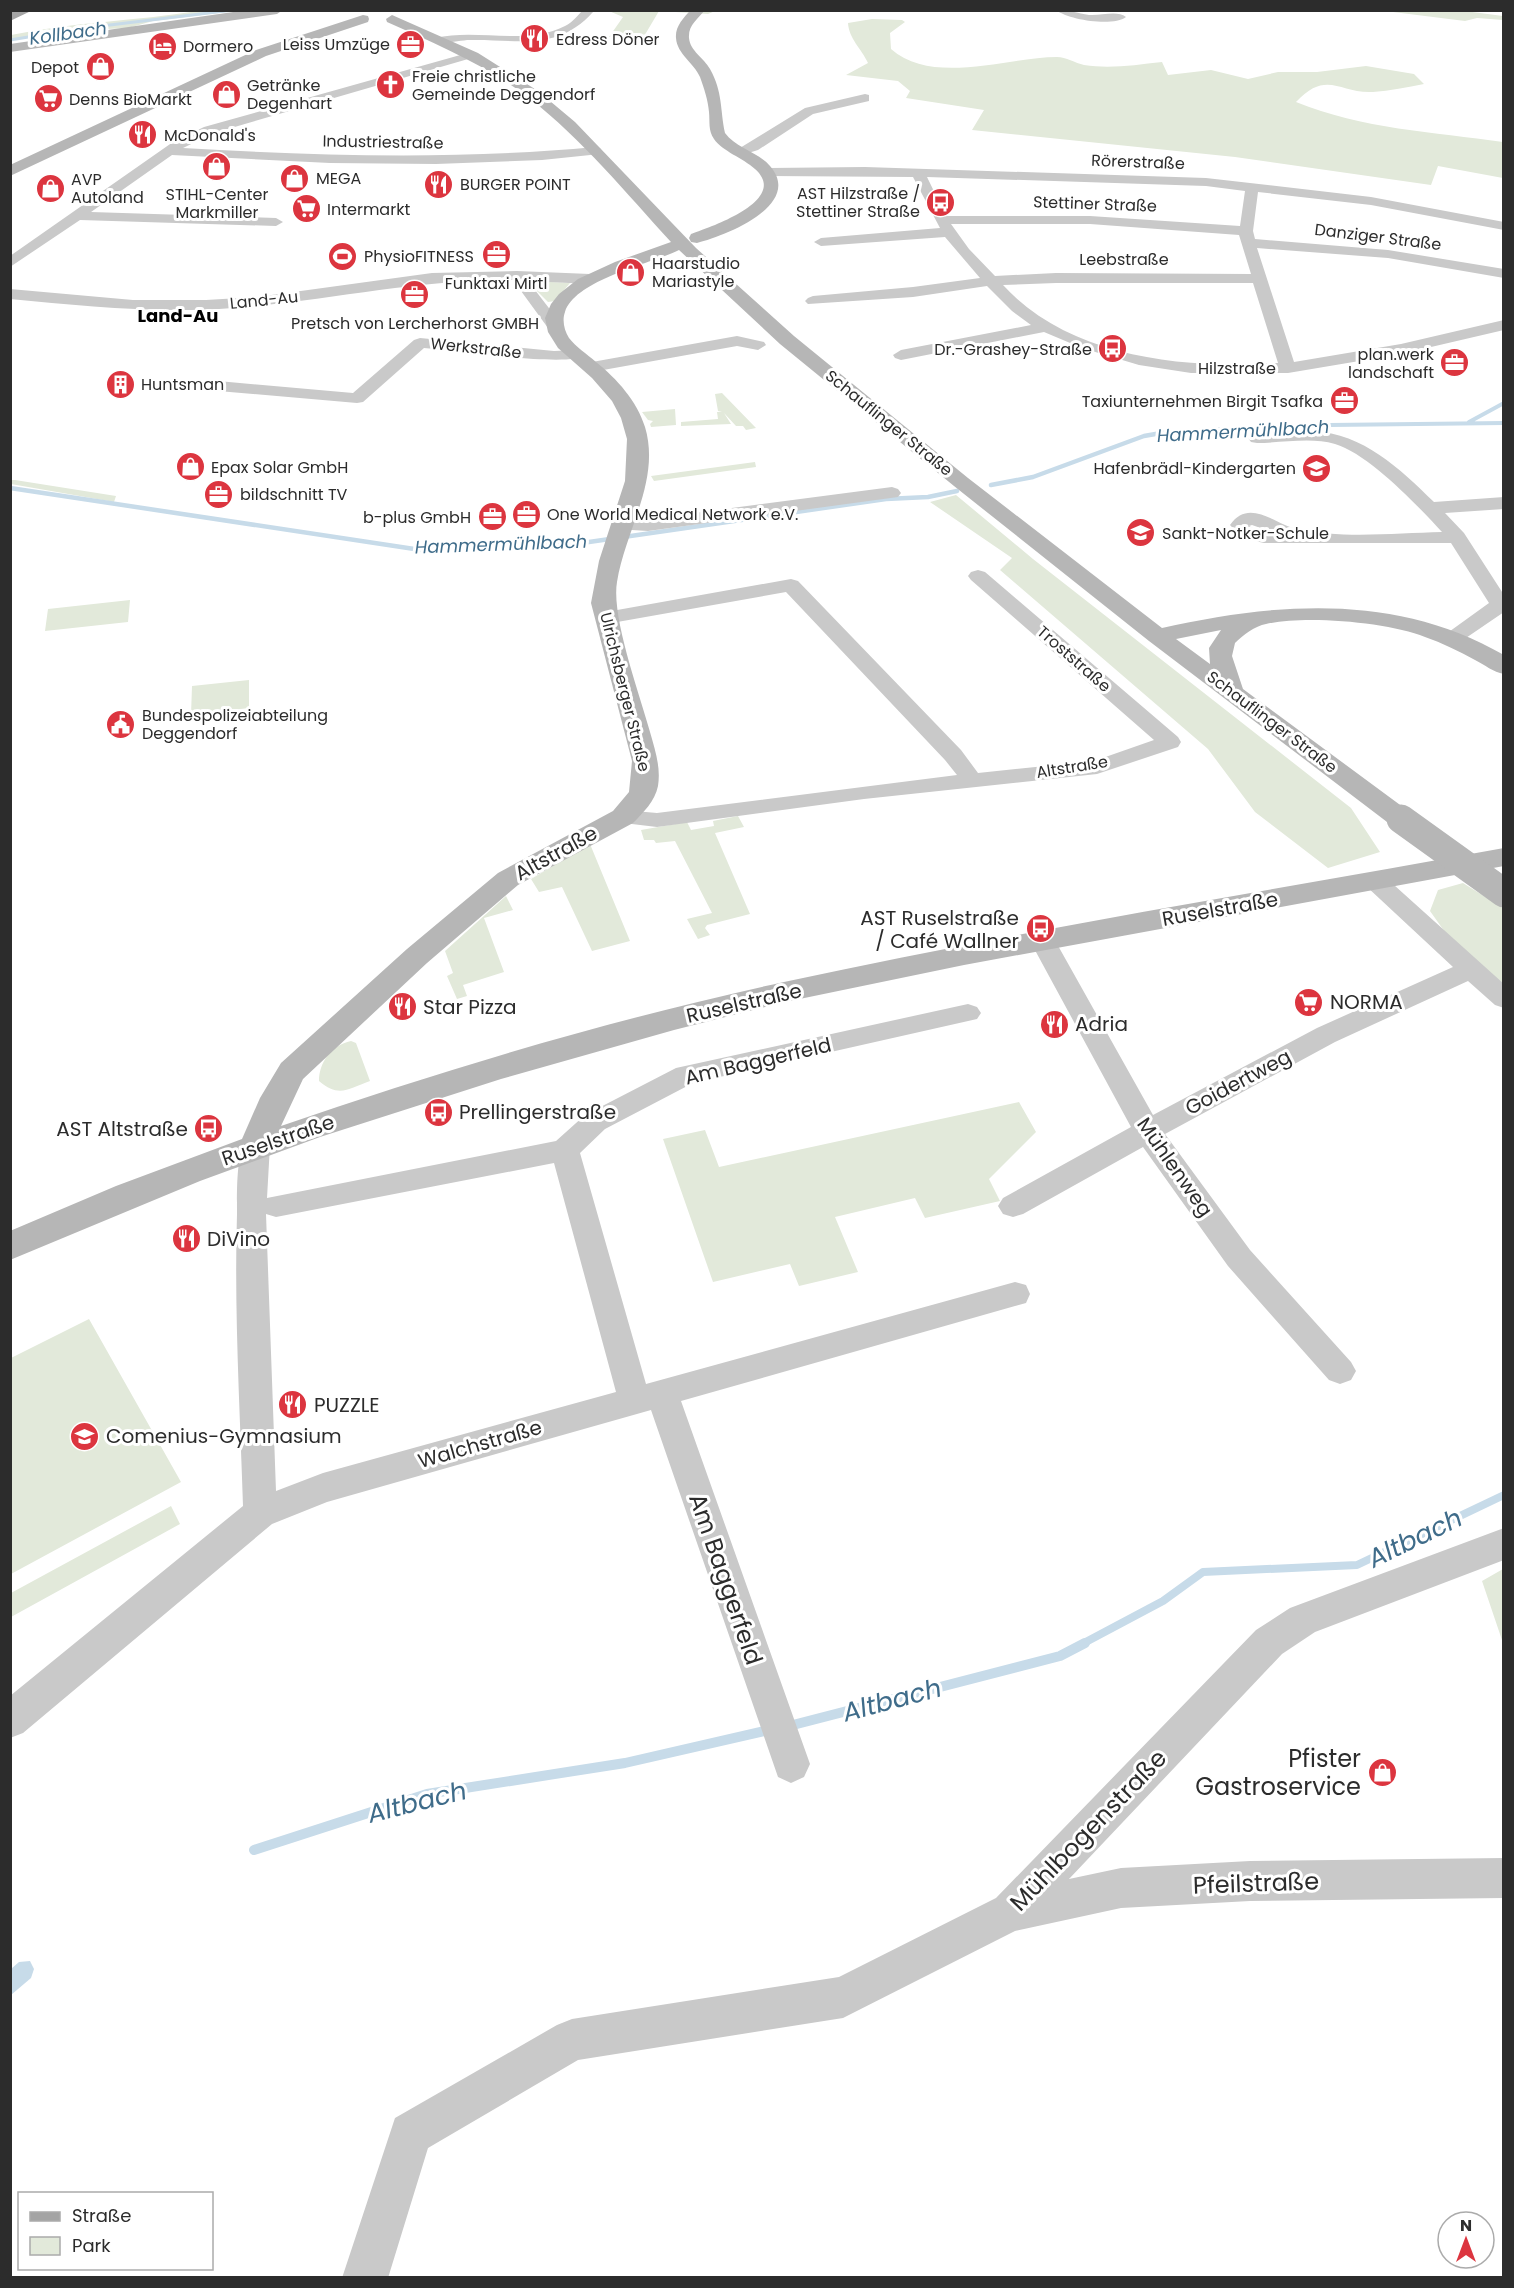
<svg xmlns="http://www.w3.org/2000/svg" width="1514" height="2288" font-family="Poppins,sans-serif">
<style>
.green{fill:#e2e9da}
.water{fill:#c7dbe9}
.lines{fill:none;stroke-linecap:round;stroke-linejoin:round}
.stream-far4{stroke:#c7dbe9;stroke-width:3}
.stream-far3{stroke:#c7dbe9;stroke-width:4}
.stream-far2{stroke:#c7dbe9;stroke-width:4.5}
.stream-far1{stroke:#c7dbe9;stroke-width:8}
.stream{stroke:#c7dbe9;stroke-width:10}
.street{fill:#c9c9c9;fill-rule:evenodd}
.secondary{fill:#b6b6b6;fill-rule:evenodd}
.primary{fill:#a4a4a4;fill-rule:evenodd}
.secondary-bridge{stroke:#b6b6b6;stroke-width:29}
.labels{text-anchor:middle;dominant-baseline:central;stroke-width:6;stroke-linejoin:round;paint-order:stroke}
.far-poi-label{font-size:16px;fill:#2c2c2c;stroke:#fff;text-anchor:start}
.far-street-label{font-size:16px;fill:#2c2c2c;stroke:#fff}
.far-water-label{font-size:18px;font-style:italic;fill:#3f6c8a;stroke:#fff}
.far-neighbourhood-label{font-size:18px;font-weight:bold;fill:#000;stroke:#fff}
.street-label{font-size:20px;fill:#2c2c2c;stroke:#fff}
.poi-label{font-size:20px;fill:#2c2c2c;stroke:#fff;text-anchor:start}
.near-street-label{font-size:24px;fill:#2c2c2c;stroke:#fff}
.near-poi-label{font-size:24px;fill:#2c2c2c;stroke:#fff;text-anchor:end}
.near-water-label{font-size:26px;font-style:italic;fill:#3f6c8a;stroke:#fff}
</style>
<rect width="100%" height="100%" fill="#fff"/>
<path class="green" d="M198,11H235L153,21L128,28L86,30L76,35L41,40L43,34L11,39V35C73,22 136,21 198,11Z
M609,11H715L708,14L659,11L643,38L609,37L623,17Z
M1385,11L1457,10L1503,16V20L1477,18L1465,21Z
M872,19L902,20L905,22L890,33L891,49C933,86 1007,57 1057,57C1066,57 1075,63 1084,65C1110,69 1135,65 1162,62L1168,75L1211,70L1248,79L1278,72H1317L1366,66L1414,74L1424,84C1407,87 1390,91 1373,92C1340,94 1327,69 1296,102C1362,129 1434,132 1503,142V178L1438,166L1431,185L1235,157L972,130L984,110L906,98L910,91L898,81L846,75L868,63C861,48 849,39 848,23Z
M531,281L570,283L555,301L548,302L530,284Z
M722,393L756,428L746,430L743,426H736L724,413L731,424L681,426V422L718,419L717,412H722L718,411L715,394Z
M675,409L676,425L651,427L650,424L653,421L648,420L642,412Z
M755,462L756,467L654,481L651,476Z
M11,480H15L116,496L114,502L11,484Z
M956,495L1033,559L1351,808L1380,852L1328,868L1255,812L1208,749L1000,570L1012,558L930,502Z
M130,600L128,622L45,631L48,609Z
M249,680V708L191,715L192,686Z
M738,816L744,827L715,833L750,914L707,925L705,928L710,935L698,939L687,919L712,913L675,841L656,843L654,840H644L641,830L687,822L691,830L714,826L713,821Z
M590,844L630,941L592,951L562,887L539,892L531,879Z
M1463,883L1503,908V985L1452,942L1430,911L1438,890Z
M506,896L513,910L484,918L504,972L463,985L467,996L457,999L447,976L453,973L445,951Z
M351,1041L356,1043L370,1081C348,1089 339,1098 319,1081C319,1063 331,1045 351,1041Z
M1019,1102L1036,1132L989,1179L1000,1201L925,1218L915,1198L835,1217L858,1272L799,1286L790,1264L713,1282L663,1139L705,1130L719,1167Z
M89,1319L181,1482L11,1574V1358Z
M171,1506L180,1524L11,1617V1593Z
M1503,1569V1643L1482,1581Z"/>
<path class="water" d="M30,1961L34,1969L31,1978L11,1995V1969L19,1962Z"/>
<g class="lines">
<path class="stream-far4" d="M10,40L77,29L233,10"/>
<path class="stream-far3" d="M1469,422L1504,403
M1158,434L1176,431L1330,425L1504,423"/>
<path class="stream-far2" d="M991,485L1033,477L1144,436L1167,432
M10,488L421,550L589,542L886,499L928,497L957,491"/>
<path class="stream-far1" d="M1082,1644L1163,1601L1203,1572L1357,1565L1504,1495"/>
<path class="stream" d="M789,1726L1060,1656L1085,1643
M254,1850L427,1794L625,1763L769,1730"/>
<path class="street" d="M583,10L593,12C557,52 518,39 470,40C459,40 441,46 433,40L435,38C477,28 526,46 565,26C573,22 577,16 583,10Z
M1056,10C1068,10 1078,13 1089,15C1101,16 1117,10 1126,17C1113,27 1069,20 1056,10Z
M471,52L475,53V57L214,133L183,148C321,156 457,160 595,147L600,148L602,151L600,154L542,160L436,164L330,163L172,155L91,212L276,218L283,222L276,226L80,220L10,267V256L173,142L204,127Z
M865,94L869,95V101L813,114L758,150L742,155L735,151L805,108Z
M865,167L1206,178L1371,197L1504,222V230L1371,205L1258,192L1253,231L1255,239L1388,250L1504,269V278L1388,258L1257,248L1294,362L1401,344L1504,320V330L1401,354L1288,373H1191L1139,365L1082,348L1044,332L901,360L895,358L893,355L901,350L1031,325L1012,311L987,286L913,297L808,304L805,301L808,298L813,296L913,287L980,278L945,237L821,246L814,242L821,238L940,228L913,177L769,176L762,172L769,168ZM927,177L1206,186L1245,191L1240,226L1090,216H946ZM951,224H1090L1239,235L1251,274L1056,273L995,276L969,249ZM1056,283H1253L1278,363C1184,369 1070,358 1003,285Z
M517,271L590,274L598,279L590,284L528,281L562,325L554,330L548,328L513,280C416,279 328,301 233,308C158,314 84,306 10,299V289L133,300H206L257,297L432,273Z
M737,336L764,342L766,345L758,350L737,346L592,372L584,367L592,362Z
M420,338L554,351L576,350L584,355C574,368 447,350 424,348L363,402L357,403L218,391L210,386L218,381L353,393L414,340Z
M1313,431C1364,434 1399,468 1434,502L1504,497V509L1445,513L1464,533L1504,595V612L1460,642L1453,644L1446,642L1443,638L1446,634L1489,603L1451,543H1264L1242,538L1230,525C1249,497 1276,525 1297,529C1341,539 1397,533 1442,532C1418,506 1369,454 1335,444C1311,437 1282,443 1257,443L1251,442L1248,438L1251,434L1257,433ZM1252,525L1272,532L1258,531L1249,526Z
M892,487L898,489L901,493L898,497L648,531L616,529L614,525L616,521L648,519Z
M978,570L985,572L1178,737L1181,742L1178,747L1097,774L864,799L657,827L615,822L611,817L615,812L623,810L657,813L957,775L945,760L786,592L606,624L599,622L596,618L599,614L606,612L791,579L798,581L961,750L978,773L1094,761L1154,740L971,580L968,576L971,572Z
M1375,873L1384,876L1504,984V1008L1495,1005L1468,981L1335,1042L1165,1134L1250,1250L1351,1362L1356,1371L1351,1380L1340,1384L1329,1380L1228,1266L1143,1147L1023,1214L1013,1217L1003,1214L998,1206L1003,1198L1131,1127L1030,941L1034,935L1043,933L1052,935L1153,1115L1317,1028L1453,967L1366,886L1363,881L1366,876Z
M968,1004L977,1007L981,1013L977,1019L693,1083L605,1129L580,1153L646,1384L1015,1282L1026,1285L1030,1294L1026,1303L1015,1306L681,1401L810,1764L804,1777L791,1783L778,1777L651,1410L327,1502L272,1524L23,1733L10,1738V1696L243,1506C240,1409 234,1311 237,1214C237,1193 236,1156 246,1138L256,1134L266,1138L270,1145L267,1198L556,1141L585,1115L676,1068ZM554,1163L616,1392L323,1473L276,1491L266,1214L276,1217Z
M1504,1528V1560L1315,1632L1282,1654L1069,1879L1121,1868L1250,1861L1504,1858V1898L1250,1901L1121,1908L1015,1931L843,2018L578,2060L428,2148L388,2278H342L395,2118L557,2025L572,2019L839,1977L996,1898L1256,1630L1290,1608Z"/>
<path class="secondary" d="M247,10H283L277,14L10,52V44Z
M691,10H705C698,19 688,25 689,38C690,51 704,58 710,69C723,92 720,110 725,133C736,148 758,152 770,166C804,205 725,236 697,243L691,242L689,238L691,234C711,227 790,200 755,169C743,158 722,151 714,139C708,130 710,122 709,112C708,100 704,88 700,77C694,63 677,54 676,38C675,27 683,18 691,10Z
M363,15L368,16L369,19L368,22L266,56L10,176V165L256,50Z
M392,15L478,53L538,91L575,122L696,248L794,336L968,478L1162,628C1278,602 1397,593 1504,655V674C1493,672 1485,665 1475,660C1459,651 1442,643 1425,637C1388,622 1305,615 1266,624C1255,626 1243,635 1235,643L1232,656L1243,689L1411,813L1415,819L1411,825L1401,827L1391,825L1149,641L954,486L780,344L679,250C651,264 576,279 565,312C562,320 564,330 569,338C576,347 587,354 596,362C617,379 637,401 645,427C661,480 625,531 617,582C611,617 640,695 650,732C655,750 661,767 658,786C655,801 643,813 633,823L518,885L427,963L303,1079L281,1126C445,1069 614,1019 784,982C1022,930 1264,892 1504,848V866L964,965L785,1002L674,1030L501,1079L320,1137L200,1181L10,1260V1231L116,1186L242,1139L260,1098L281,1063L407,949L498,873L613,811L629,792L632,761L591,603L599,561L625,481L627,439L621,418L612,401L592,378L558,348L548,332L545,318L551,304L559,294L578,279L615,262L671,242C626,193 582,139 529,98C486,65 436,44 387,22L386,19ZM1221,630L1209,648L1210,664L1176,639Z"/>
<path class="primary" d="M15,10H33L10,21V12Z"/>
<path class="secondary-bridge" d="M1401,819L1504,893"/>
</g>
<defs>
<symbol id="restaurant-disc" viewBox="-11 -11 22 22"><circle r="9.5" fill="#dc353f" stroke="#fff"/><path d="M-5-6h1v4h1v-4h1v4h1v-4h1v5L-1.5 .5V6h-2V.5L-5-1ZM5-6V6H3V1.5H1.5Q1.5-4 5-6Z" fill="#fff"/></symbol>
<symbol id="office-disc" viewBox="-11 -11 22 22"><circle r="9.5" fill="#dc353f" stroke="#fff"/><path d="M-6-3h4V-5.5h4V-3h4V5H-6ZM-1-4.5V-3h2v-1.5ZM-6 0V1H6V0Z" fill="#fff"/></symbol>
<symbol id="hotel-disc" viewBox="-11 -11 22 22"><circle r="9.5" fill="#dc353f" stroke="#fff"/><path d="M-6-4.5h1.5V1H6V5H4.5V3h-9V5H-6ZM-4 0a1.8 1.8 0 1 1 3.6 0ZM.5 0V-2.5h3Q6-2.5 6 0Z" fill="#fff"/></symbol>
<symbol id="shop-disc" viewBox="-11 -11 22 22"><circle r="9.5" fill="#dc353f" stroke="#fff"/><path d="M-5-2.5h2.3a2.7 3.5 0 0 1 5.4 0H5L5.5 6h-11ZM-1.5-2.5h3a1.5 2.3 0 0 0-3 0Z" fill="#fff"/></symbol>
<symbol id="church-disc" viewBox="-11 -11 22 22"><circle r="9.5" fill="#dc353f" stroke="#fff"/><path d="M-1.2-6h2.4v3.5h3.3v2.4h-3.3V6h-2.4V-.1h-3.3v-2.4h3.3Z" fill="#fff"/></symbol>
<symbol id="supermarket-disc" viewBox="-11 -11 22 22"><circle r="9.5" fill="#dc353f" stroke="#fff"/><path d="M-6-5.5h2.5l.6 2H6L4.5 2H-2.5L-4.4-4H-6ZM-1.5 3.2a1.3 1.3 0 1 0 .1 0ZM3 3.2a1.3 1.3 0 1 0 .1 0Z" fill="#fff"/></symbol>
<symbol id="bus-disc" viewBox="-11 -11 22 22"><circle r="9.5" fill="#dc353f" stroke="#fff"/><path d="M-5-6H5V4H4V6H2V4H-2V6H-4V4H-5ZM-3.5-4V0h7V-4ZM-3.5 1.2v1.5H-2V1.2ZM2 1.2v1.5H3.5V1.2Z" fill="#fff"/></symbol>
<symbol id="stadium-disc" viewBox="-11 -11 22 22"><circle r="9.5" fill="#dc353f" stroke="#fff"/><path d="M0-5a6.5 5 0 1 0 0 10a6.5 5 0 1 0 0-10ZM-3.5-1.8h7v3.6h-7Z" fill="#fff"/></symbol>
<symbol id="building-disc" viewBox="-11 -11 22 22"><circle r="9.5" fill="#dc353f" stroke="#fff"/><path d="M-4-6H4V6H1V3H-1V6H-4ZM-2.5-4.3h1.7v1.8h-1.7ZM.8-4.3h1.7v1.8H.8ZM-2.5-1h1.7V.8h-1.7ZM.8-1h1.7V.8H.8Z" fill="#fff"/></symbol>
<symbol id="school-disc" viewBox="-11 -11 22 22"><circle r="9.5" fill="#dc353f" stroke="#fff"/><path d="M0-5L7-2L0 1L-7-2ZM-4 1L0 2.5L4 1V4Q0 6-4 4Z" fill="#fff"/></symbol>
<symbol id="civic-disc" viewBox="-11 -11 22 22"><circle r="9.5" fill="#dc353f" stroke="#fff"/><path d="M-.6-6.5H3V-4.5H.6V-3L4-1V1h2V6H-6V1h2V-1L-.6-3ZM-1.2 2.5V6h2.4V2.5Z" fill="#fff"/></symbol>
</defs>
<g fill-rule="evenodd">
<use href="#restaurant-disc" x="518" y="22" width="33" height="33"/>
<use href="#office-disc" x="394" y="28" width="33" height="33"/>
<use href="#hotel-disc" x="146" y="30" width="33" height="33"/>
<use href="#shop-disc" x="84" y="50" width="33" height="33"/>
<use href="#church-disc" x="374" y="68" width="33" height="33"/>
<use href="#shop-disc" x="210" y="78" width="33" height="33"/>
<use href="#supermarket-disc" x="32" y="82" width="33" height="33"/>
<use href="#restaurant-disc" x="126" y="118" width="33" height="33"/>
<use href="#shop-disc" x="200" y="150" width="33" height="33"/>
<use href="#shop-disc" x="278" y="162" width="33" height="33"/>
<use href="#restaurant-disc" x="422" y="168" width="33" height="33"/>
<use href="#shop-disc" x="34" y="172" width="33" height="33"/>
<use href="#bus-disc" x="924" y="186" width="33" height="33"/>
<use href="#supermarket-disc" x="290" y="192" width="33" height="33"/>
<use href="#office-disc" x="480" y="238" width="33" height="33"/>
<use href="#stadium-disc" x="326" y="240" width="33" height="33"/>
<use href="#shop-disc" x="614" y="256" width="33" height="33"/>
<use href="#office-disc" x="398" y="278" width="33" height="33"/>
<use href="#bus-disc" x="1096" y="332" width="33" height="33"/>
<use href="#office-disc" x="1438" y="346" width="33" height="33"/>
<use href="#building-disc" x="104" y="368" width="33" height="33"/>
<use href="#office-disc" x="1328" y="384" width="33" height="33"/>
<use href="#shop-disc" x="174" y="450" width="33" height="33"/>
<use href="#school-disc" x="1300" y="452" width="33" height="33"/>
<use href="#office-disc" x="202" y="478" width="33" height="33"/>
<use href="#office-disc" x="510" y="498" width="33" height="33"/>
<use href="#office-disc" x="476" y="500" width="33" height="33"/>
<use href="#school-disc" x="1124" y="516" width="33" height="33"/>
<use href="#civic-disc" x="104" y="708" width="33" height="33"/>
<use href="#bus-disc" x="1024" y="912" width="33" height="33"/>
<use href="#supermarket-disc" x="1292" y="986" width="33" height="33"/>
<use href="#restaurant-disc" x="386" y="990" width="33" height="33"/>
<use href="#restaurant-disc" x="1038" y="1008" width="33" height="33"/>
<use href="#bus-disc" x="422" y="1096" width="33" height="33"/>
<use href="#bus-disc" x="192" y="1112" width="33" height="33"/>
<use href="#restaurant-disc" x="170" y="1222" width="33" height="33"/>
<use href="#restaurant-disc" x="276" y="1388" width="33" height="33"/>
<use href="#school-disc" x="68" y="1420" width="33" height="33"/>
<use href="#shop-disc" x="1366" y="1756" width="33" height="33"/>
</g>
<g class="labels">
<g class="far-poi-label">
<text x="556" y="39">Edress Döner</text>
<text x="390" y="44" text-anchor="end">Leiss Umzüge</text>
<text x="183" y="46">Dormero</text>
<text x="79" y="67" text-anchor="end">Depot</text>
<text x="412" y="76">Freie christliche<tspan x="412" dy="18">Gemeinde Deggendorf</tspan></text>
<text x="247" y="85">Getränke<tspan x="247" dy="18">Degenhart</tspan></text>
<text x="69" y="99">Denns BioMarkt</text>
<text x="164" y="135">McDonald's</text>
<text x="316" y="178">MEGA</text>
<text x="71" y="179">AVP<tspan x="71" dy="18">Autoland</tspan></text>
<text x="460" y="184">BURGER POINT</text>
<text x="920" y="193" text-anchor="end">AST Hilzstraße /<tspan x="920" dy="18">Stettiner Straße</tspan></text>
<text x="217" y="194" text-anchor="middle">STIHL-Center<tspan x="217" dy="18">Markmiller</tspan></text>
<text x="327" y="209">Intermarkt</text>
<text x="364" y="256">PhysioFITNESS</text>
<text x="652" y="263">Haarstudio<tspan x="652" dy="18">Mariastyle</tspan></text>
<text x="496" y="283" text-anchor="middle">Funktaxi Mirtl</text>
<text x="415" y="323" text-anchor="middle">Pretsch von Lercherhorst GMBH</text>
<text x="1092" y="349" text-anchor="end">Dr.-Grashey-Straße</text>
<text x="1434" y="354" text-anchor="end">plan.werk<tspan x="1434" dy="18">landschaft</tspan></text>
<text x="141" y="384">Huntsman</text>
<text x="1323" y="401" text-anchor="end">Taxiunternehmen Birgit Tsafka</text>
<text x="211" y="467">Epax Solar GmbH</text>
<text x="1296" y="468" text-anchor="end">Hafenbrädl-Kindergarten</text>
<text x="240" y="494">bildschnitt TV</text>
<text x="547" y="514">One World Medical Network e.V.</text>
<text x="471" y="517" text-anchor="end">b-plus GmbH</text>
<text x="1162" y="533">Sankt-Notker-Schule</text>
<text x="142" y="715">Bundespolizeiabteilung<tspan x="142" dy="18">Deggendorf</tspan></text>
</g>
<g class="far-street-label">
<text transform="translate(383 142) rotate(1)">Industriestraße</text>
<text transform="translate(1138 162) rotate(2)">Rörerstraße</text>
<text transform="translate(1095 204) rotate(2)">Stettiner Straße</text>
<text transform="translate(1378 237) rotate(7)">Danziger Straße</text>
<text x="1124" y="259">Leebstraße</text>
<text transform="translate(264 300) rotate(-6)">Land-Au</text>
<text transform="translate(476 348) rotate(6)">Werkstraße</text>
<text x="1237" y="368">Hilzstraße</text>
<text transform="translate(889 423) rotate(39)">Schauflinger Straße</text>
<text transform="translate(1074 659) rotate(41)">Troststraße</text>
<text transform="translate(625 692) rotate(76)">Ulrichsberger Straße</text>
<text transform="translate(1272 722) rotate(37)">Schauflinger Straße</text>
<text transform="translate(1072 767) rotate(-9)">Altstraße</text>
</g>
<g class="far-water-label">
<text transform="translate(68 33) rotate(-8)">Kollbach</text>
<text transform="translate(1243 431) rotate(-3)">Hammermühlbach</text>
<text transform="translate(501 544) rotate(-2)">Hammermühlbach</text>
</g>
<g class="far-neighbourhood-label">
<text x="178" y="315">Land-Au</text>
</g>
<g class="street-label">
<text transform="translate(556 853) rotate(-29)">Altstraße</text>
<text transform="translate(1220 909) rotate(-10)">Ruselstraße</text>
<text transform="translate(744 1003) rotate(-13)">Ruselstraße</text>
<text transform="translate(758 1061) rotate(-13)">Am Baggerfeld</text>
<text transform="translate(1238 1082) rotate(-28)">Goidertweg</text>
<text transform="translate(278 1140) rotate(-19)">Ruselstraße</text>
<text transform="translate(1175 1167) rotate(55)">Mühlenweg</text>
<text transform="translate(480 1444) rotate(-16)">Walchstraße</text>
</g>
<g class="poi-label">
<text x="1019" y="918" text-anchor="end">AST Ruselstraße<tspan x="1019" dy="23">/ Café Wallner</tspan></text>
<text x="1330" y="1002">NORMA</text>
<text x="423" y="1007">Star Pizza</text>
<text x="1075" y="1024">Adria</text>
<text x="459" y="1112">Prellingerstraße</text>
<text x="188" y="1129" text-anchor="end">AST Altstraße</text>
<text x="207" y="1239">DiVino</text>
<text x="314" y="1405">PUZZLE</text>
<text x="106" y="1436">Comenius-Gymnasium</text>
</g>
<g class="near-street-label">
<text transform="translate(726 1579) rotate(71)">Am Baggerfeld</text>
<text transform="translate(1088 1830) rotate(-46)">Mühlbogenstraße</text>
<text transform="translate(1256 1883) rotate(-2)">Pfeilstraße</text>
</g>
<g class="near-poi-label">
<text x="1361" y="1758">Pfister<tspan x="1361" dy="28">Gastroservice</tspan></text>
</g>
<g class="near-water-label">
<text transform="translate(1415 1538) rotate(-26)">Altbach</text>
<text transform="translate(892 1700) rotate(-15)">Altbach</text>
<text transform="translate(417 1802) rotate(-14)">Altbach</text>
</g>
</g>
<rect width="1514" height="2288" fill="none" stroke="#2c2c2c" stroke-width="24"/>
<rect x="18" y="2192" width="195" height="78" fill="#ffffff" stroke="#ababab" stroke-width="1.5"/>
<rect x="30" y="2212" width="30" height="9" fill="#a4a4a4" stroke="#ababab" stroke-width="1.5"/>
<text x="72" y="2222" font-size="18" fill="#2c2c2c">Straße</text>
<rect x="30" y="2237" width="30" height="18" fill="#e2e9da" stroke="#ababab" stroke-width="1.5"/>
<text x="72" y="2252" font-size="18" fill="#2c2c2c">Park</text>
<g transform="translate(1466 2240)"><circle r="28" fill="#ffffff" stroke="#ababab" stroke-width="1.5"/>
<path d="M0-4.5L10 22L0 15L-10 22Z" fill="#dc353f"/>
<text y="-9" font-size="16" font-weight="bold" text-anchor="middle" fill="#2c2c2c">N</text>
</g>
</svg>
